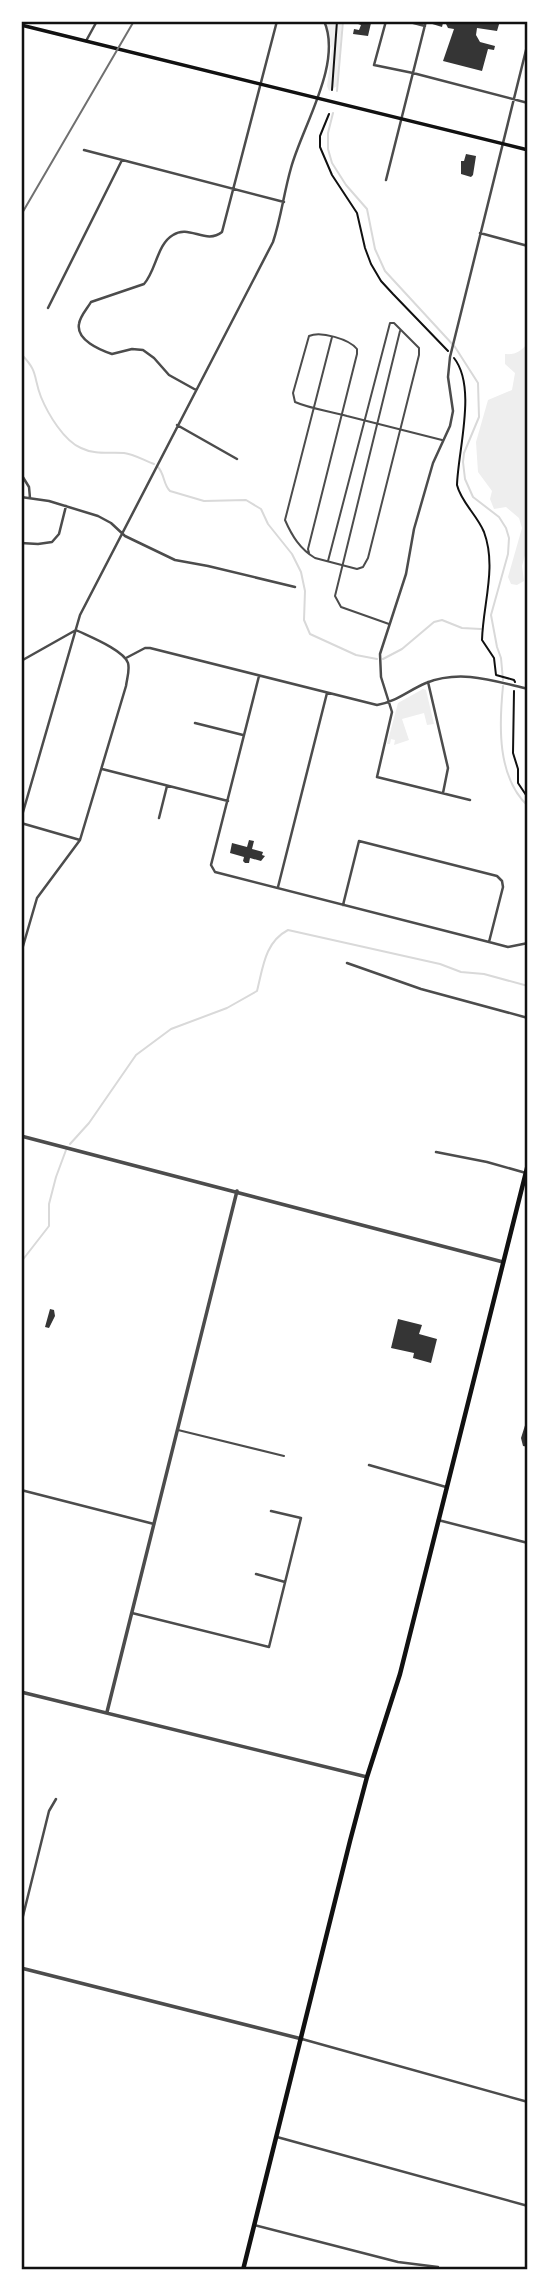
<svg xmlns="http://www.w3.org/2000/svg" width="549" height="2291" font-family="'Archivo Narrow',sans-serif">
<style>
.green{fill:#eee}
.lines{fill:none;stroke-linecap:round;stroke-linejoin:round}
.stream{stroke:#d9d9d9;stroke-width:2}
.building{fill:#353535}
.path{stroke:#111;stroke-width:2}
.service{stroke:#4c4c4c;stroke-width:2}
.minor{stroke:#4c4c4c;stroke-width:2.5}
.tertiary{stroke:#4c4c4c;stroke-width:3.5}
.secondary{stroke:#111;stroke-width:3.5}
.primary{stroke:#111;stroke-width:4.5}
.rail{stroke:#707070;stroke-width:2}
.neatline{fill:none;stroke:#111;stroke-width:2.5}
</style>
<rect width="100%" height="100%" fill="#fff"/>
<path class="green" d="M324,21H342L337,86L329,91L327,86L332,48Z
M528,343V544L522,566L524,581L517,585L511,584L508,577L522,528L519,518L506,507L494,509L490,499L492,491L478,472L476,442L488,400L512,390L515,373L505,364V354C516,355 521,351 528,343Z
M423,689L426,690L434,724L427,725L424,713L402,719L409,740L394,745L395,740L391,739L390,744H387L398,703Z"/>
<g class="lines">
<path class="stream" d="M337,91L343,21
M333,113L328,133V149L332,163L346,185L367,209L375,249L385,271L455,347L478,383L479,417L464,453L463,462L465,479L473,497L499,517L506,528L509,538L508,554L491,615L497,647L501,658L503,680
M21,354C39,372 33,377 41,397C48,414 64,441 81,448C95,455 109,452 124,453C134,454 145,461 154,464
M158,467C165,475 163,484 170,491L204,501L246,500L261,509L268,524L292,554L301,572L305,591L304,620L310,634L356,655L377,659
M383,659L402,649L434,622L442,620L462,628L481,629
M503,686C499,726 497,777 528,806
M70,1144L89,1123L136,1055L171,1029L227,1008L257,991C263,967 265,942 288,930L440,964L461,972L484,974L528,986
M21,1262L49,1226V1204L56,1177L66,1150"/>
</g>
<path class="building" d="M356,21L371,23L368,36L353,34L354,29L359,30L361,25L355,23Z
M430,21H500L497,31L477,28L476,35L480,42L495,46L494,50L488,49L482,71L443,61L454,29L448,28L446,24L443,23L442,27L429,23Z
M466,154L476,156L473,175L471,177L461,174V161H464Z
M249,840L254,841L252,849L263,852L262,855L265,856L261,861L250,858L249,863H245L243,861L244,857L230,853L232,843L247,847Z
M50,1309L54,1310L55,1316L49,1328L45,1327Z
M398,1319L422,1325L419,1334L437,1339L431,1363L413,1358L414,1353L391,1348Z
M527,1419H528V1447L523,1446L521,1438Z"/>
<g class="lines">
<path class="path" d="M332,90L337,21
M329,114L320,136V147L332,175L357,213L365,248L371,264L381,281L393,294L448,351
M454,358C477,387 458,450 457,485C461,502 477,515 484,532C497,567 483,604 482,640L494,658L496,675L514,680L515,682
M514,691L513,753L518,769V783L528,798"/>
<path class="service" d="M309,553L308,549L357,354V349C349,339 321,331 309,336L293,393L295,402C311,409 330,411 347,416C379,424 410,432 442,440
M328,561L390,323H394L419,348V355L368,558L363,567L357,569L315,558C300,549 292,536 285,520L332,337
M389,624L341,607L335,596L400,331
M178,1430L284,1456"/>
<path class="minor" d="M386,21L374,65L413,73L528,103
M406,21L425,26
M86,41L97,21
M84,150L284,202
M386,180L426,21
M480,233L528,246
M48,308L122,160
M196,390L169,375L154,358L143,350L132,349L112,354C100,350 76,340 79,324C80,316 87,309 91,302L144,284C156,271 157,244 173,235C189,224 206,245 222,232L277,21
M177,425L237,459
M21,474L29,487L30,498
M21,497L49,501L98,516L111,523L125,536L175,560L208,566L295,587
M21,543L38,544L52,542L59,534L66,506
M126,658L145,648H150L377,705C396,702 409,690 426,683C461,669 494,681 528,689
M21,661L76,630
M259,676L211,865L215,872L489,942L508,947L528,943
M428,682L448,768L443,793
M195,723L243,735
M102,769L228,801
M470,800L377,777L392,712L381,677L380,654L406,574L414,529L433,463L450,426L453,411L448,377L450,357L528,42
M159,818L167,786
M21,819L80,615L273,242C281,218 284,192 291,168C302,127 343,63 324,21
M21,823L80,840
M278,887L327,693
M343,905L359,841L497,876L502,881L503,887L489,942
M21,953L37,898L80,840L126,686C127,678 130,670 128,663C124,650 88,636 76,630
M347,963L421,989L528,1018
M436,1152L487,1162L526,1173
M369,1465L446,1487
M21,1490L154,1524
M438,1520L528,1543
M256,1574L285,1582
M132,1613L269,1647L301,1518L271,1511
M21,1924L49,1811L56,1799
M302,2039L528,2102
M277,2137L528,2206
M254,2225L398,2262L438,2267"/>
<path class="tertiary" d="M21,1136L503,1262
M21,1692L367,1777
M107,1712L237,1191
M21,1968L302,2039"/>
<path class="secondary" d="M21,25L528,150"/>
<path class="primary" d="M243,2270L350,1841L367,1777L400,1674L528,1164"/>
<path class="rail" d="M21,215L134,21"/>
</g>
<rect width="549" height="2291" fill="none" stroke="#ffffff" stroke-width="46"/>
<rect x="23" y="23" width="503" height="2245" class="neatline"/>
</svg>
